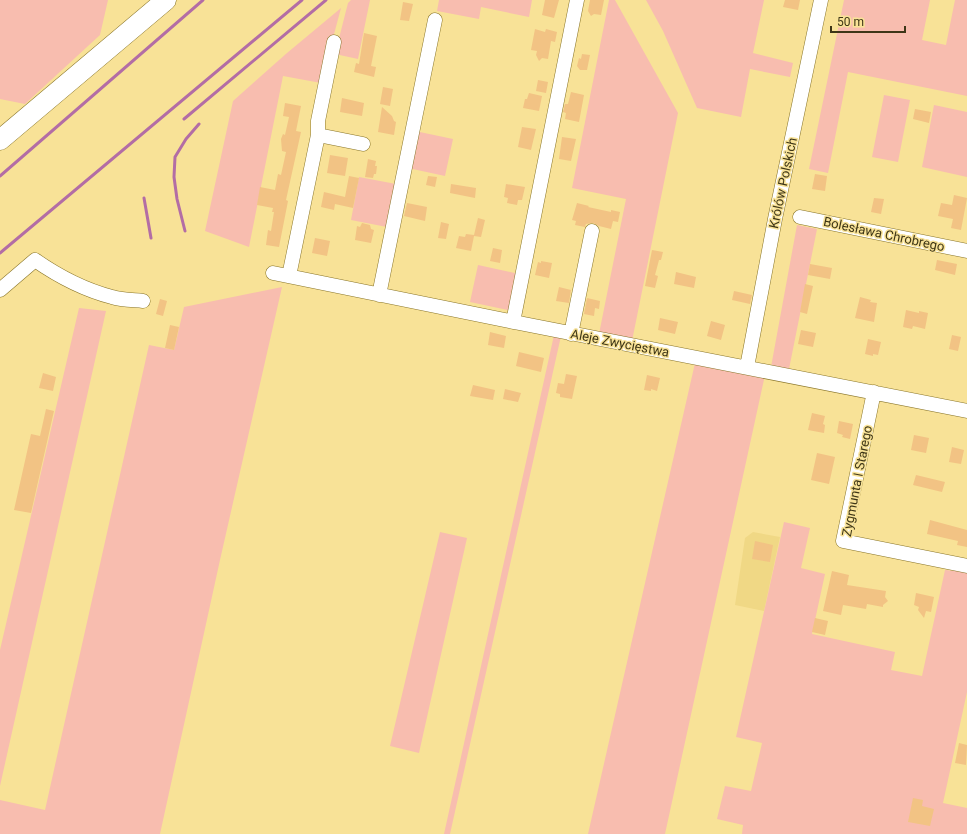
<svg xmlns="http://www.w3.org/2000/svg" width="967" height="834" font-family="Roboto,sans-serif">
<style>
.built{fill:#f0d885}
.green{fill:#f8bdaf}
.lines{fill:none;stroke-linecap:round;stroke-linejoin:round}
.stream{stroke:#b36da5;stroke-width:3}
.building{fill:#f2c384}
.minor-casing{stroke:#897529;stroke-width:15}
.highway-casing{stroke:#897529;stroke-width:21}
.minor{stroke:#fff;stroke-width:14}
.highway{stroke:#fff;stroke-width:20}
.labels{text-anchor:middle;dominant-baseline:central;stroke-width:3;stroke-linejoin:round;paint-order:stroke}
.street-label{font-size:13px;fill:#3e3617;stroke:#f8e297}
</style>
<rect width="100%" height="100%" fill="#f8e297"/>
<path class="built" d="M753,532L780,537L764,611L735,605L745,538Z"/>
<path class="green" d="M0,0H108L100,35L25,104L0,99Z
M351,0H370L358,59L335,54L348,3Z
M439,0H532L529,17L481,7L479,19L437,11Z
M609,0H615L678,113L632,341L599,334L626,199L572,188Z
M646,0H764L753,53L793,63L790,77L750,69L741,117L697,108L663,31Z
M844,0H930L922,40L946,45L955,0H967V96L848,72L828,173L809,169Z
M341,8L321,83L283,76L249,247L205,231L233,101L287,53Z
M884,95L910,100L898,162L872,157Z
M934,105L967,112V177L922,167Z
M415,131L453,139L445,176L408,168Z
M359,177L396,184L387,227L351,220Z
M797,225L817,229L789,369L771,367Z
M478,265L519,274L512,311L470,302Z
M282,287L220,560L160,834H0V800L45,810L149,345L174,350L184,307Z
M79,308L106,311L0,786V650Z
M554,335L561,336L450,834H444Z
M695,363L765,375L665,834H588Z
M784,522L810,528L801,568L825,574L812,634L895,652L891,670L922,676L945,570L967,572V692L943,803L967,808V834H742L743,825L717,819L725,786L751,791L762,743L736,737Z
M440,532L467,538L419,753L390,746Z"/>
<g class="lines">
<path class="stream" d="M184,119L326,0
M0,176L203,0
M144,198L151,238
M185,231L177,199L174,177L175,157L186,139L199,124
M0,253L302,0"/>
</g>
<path class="building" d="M545,0H559L554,18L542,15Z
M590,0H604L601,15L594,14L591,16L588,11Z
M785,0H800L798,10L783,7Z
M403,2L413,4L409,21L400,20Z
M535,29L545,32L546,29L557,32L555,42L551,41L548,59L542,58L539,61L536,55L537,51L531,50Z
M364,33L377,36L371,66L376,67L374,77L354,72L356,63L359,64Z
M582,54L590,55L587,70H580L577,66L579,58L581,59Z
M538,80L548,82L546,93L536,91Z
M383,87L393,89L390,106L380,104Z
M571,92L584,95L579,122L565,119L566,113L563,112L565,104H568Z
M529,93L542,96L539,111L523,108L525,99H527Z
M342,98L364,103L362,116L340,112Z
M285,103L301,106L296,131L301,132L286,200L288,201L279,247L266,245L268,230L271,231L274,212H272L273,208L257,205L260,187L275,190L278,174L281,175L286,152L282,151L281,139L283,134L285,135L289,117L283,116Z
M382,107L392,116L394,121L396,122L394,135L378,132Z
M915,109L931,112L929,123L913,119Z
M522,127L536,129L531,150L518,147Z
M562,137L576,139L571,161L559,159Z
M330,155L348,158L345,176L327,173Z
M368,159L376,161L375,166H377L376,174H374L373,178L365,177Z
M815,174L827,176L825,191L812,189Z
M349,176L359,178L353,208L335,204L334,210L321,207L324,192L345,197Z
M428,176L437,177L435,187L426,185Z
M451,184L476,188L475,198L450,193Z
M506,184L525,187L522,200H518L517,205L507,203L508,198L504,197Z
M954,195L967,198L961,230L951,228L953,219L938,216L941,203L952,205Z
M874,198L884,199L881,214L871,212Z
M407,203L427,207L425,221L404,216Z
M577,203L589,206L588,207L611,212V210L620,212L618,222L613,221L611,229L599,226L593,223L586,224L585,227L575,225L576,221L572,220Z
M478,218L485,220L481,237L474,236L471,251L456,248L459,236L465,237L466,234L474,235Z
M441,222L449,224L446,239L438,238Z
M362,223L370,225L371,229L374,230L371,243L355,240L357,226L360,227Z
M315,238L330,241L327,256L312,253Z
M493,248L502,250L500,263L490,261Z
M652,250L663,252L661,260H659L655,275L658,276L655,288L645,286Z
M937,260L957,264L955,275L935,270Z
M541,261L552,263L549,278L535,275L538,262L541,263Z
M810,264L832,268L830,279L808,275Z
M676,272L696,277L694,288L674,284Z
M805,284L813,286L807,314L800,312Z
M559,287L571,290L569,303L556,301Z
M734,291L752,295L750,304L732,300Z
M860,297L871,300L870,302L877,303L874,322L855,318Z
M587,298L600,301L599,309L595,308L594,316L584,314Z
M160,299L167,301L163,316L156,314Z
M906,310L919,313V311L928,313L925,329L913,326L912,329L903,327Z
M660,318L678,322L675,334L658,330Z
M711,321L725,325L721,340L707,336Z
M170,325L179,327L174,350L165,348Z
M801,330L816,333L813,347L798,344Z
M490,332L506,336L504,348L488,345Z
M952,335L961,337L958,351L949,349Z
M868,339L881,342L878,355L873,354V356L865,354Z
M519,352L544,358L541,372L516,366Z
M43,373L56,377L53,391L39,388Z
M566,374L577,376L572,399L560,397V394L556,393L558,383L564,384Z
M647,375L660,378L657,391L651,389V391L644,390Z
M473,385L495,390L493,400L470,396Z
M505,389L521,393L518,402L503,399Z
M46,409L54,411L31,513L14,510L31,434L40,436Z
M812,413L825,416L823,424L825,425L824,433L808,430Z
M839,421L853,424L850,439L842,437L843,435L837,433Z
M914,435L929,438L926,453L911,450Z
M952,447L964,450L961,464L949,462Z
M817,453L835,457L829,484L811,480Z
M916,475L945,482L942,492L913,485Z
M930,520L967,530V547L957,545L958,541L927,534Z
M755,541L773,545L770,562L752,559Z
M832,571L849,575L847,585L886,591L885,597L888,601L883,605V607L867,604L866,609L843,605L841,615L823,611Z
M916,593L934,597L931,612L926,611L924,618L918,610L919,607L914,605Z
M815,618L828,621L825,635L812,632Z
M959,743L967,745L966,765L955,763Z
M913,798L923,800L922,806L934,809L930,826L908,822Z"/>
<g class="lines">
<defs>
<path id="minor" d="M318,135L363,144
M800,217L967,251
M273,273L519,323L967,411
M289,276L318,135V121L334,42
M0,290L35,260C58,276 85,290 112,297C122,300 133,300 143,301
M379,295L435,20
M513,322L577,0
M571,334L592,231
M747,367L775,219L821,0
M874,392L843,541L967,566"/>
<path id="highway" d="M0,140L166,0"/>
</defs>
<use href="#minor" class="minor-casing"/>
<use href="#highway" class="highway-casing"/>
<use href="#minor" class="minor"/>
<use href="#highway" class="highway"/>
</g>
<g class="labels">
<g class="street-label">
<text transform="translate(783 183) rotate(-78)">Królów Polskich</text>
<text transform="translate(884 234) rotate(12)">Bolesława Chrobrego</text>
<text transform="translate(620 343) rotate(11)">Aleje Zwycięstwa</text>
<text transform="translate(857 481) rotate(-79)">Zygmunta I Starego</text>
</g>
</g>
<path d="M831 26v6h74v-6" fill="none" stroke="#3e3617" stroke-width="2"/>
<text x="837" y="26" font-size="12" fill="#3e3617" stroke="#f8e297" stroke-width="3" paint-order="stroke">50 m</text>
</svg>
